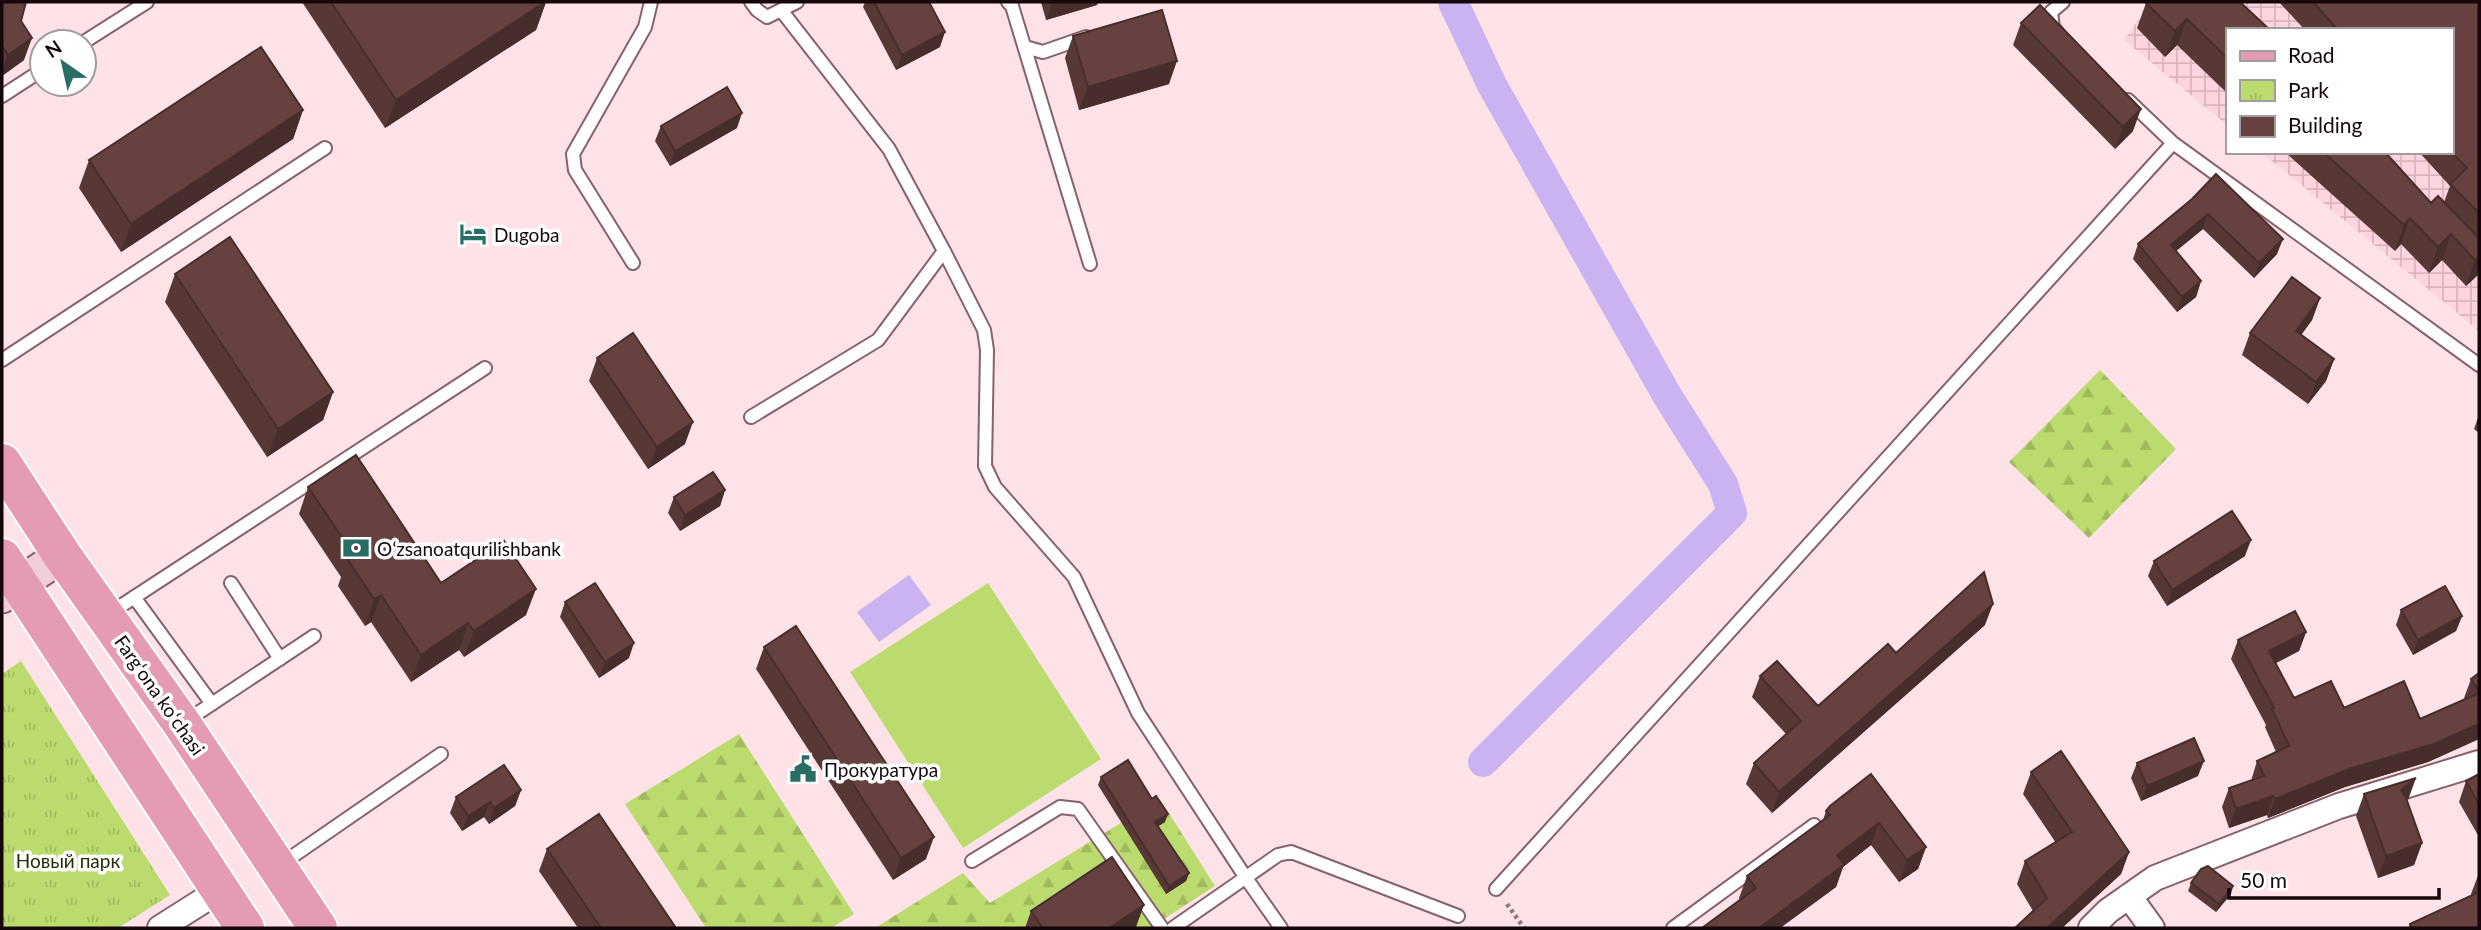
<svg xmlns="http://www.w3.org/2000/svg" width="2481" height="930" font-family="Lato,sans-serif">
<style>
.industrial{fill:url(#industrial-grid)}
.green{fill:#bcdb6e}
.forest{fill:url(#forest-firs)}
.park{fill:url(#park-tufts)}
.water{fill:#cbb3f1}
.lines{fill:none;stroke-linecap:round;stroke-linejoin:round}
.canal{stroke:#cbb3f1;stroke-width:30}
.lane-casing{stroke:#87616b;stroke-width:16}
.street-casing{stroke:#87616b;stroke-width:28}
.secondary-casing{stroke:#87616b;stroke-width:37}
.primary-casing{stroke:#fff;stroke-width:42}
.path{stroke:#8d787d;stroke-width:4.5;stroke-dasharray:3.5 3.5;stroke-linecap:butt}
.lane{stroke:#fff;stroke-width:12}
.street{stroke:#fff;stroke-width:24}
.secondary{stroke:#f2ced9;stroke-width:33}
.primary{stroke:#e59cb3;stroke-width:38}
.wall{fill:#583837}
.shaded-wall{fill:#472e2d}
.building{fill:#664140;stroke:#472e2d;stroke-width:2}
.labels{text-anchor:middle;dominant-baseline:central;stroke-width:7;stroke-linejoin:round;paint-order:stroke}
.poi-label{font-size:19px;fill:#15070b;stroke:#fff;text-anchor:start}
.street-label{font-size:19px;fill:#15070b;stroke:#fff}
.park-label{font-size:19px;fill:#232e00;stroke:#fff}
</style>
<defs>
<pattern id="industrial-grid" width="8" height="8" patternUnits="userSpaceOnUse" patternTransform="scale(1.75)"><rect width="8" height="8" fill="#ffd4de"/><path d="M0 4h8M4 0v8" fill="none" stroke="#dab4bd"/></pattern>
<pattern id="forest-firs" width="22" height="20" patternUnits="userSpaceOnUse" patternTransform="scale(1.75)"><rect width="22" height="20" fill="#bcdb6e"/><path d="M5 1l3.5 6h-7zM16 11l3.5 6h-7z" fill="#a1ba5e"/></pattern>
<pattern id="park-tufts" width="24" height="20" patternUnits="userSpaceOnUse" patternTransform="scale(1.75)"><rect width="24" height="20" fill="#bcdb6e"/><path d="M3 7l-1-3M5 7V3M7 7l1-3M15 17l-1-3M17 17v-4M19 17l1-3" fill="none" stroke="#a1ba5e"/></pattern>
</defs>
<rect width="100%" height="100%" fill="#fde2e8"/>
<path class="industrial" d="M2151,2H2479V331L2261,152H2451V30H2227V125L2124,40Z"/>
<path class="green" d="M988,583L1101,759L963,848L850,672Z"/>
<path class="forest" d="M2100,370L2176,449L2089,538L2009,462Z
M739,734L854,914L831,928H706L625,804Z
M1160,799L1215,886L1150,928H875L963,873L990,903Z"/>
<path class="park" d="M21,661L170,895L118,928H2V674Z"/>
<path class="water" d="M909,575L931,605L879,642L857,612Z"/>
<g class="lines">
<path class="canal" d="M1453,2L1492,85L1668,397L1723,484L1732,513L1483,762"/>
<defs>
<path id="lane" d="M751,2L757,10L767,17L797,2
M1008,2L1012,6L1090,264
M2057,32L2053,28L2051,12L2063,2
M84,42L147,2
M1025,47L1043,52L1086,37
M2,96L42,70
M2173,143L2479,365
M944,251L984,330L987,350L985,466L995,487L1074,577L1138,713L1246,878L1281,928
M633,263L575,170L573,154L645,27L651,2
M2,360L325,148
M751,417L878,340L944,251L889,149L781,10
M231,583L280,659
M134,597L212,704
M107,615L485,368
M186,721L314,636
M972,861L1060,807L1078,809L1162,928
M280,865L441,754
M1496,889L2173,143L2128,100
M1173,928L1278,855L1291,852L1458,916
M1673,928L1814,825"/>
<path id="street" d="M2129,896L2152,928
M160,928L220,890
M2091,928L2108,911L2155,878L2339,806L2479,763"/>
<path id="secondary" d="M2,596L62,555"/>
<path id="primary" d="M2,463L62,555L182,724L318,928
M2,558L245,928"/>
</defs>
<use href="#lane" class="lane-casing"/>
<use href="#street" class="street-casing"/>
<use href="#secondary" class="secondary-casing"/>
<use href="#primary" class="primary-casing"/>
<path class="path" d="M1507,904L1524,928"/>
<use href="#lane" class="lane"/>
<use href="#street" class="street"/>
<use href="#secondary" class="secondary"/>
<use href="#primary" class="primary"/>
</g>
<path class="wall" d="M2,2L21,21L24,60L2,76Z
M302,2H546L536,30L385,128Z
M865,2H929L940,47L896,70L863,7Z
M1041,2H1098L1097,5L1046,20Z
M2279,2H2479V274L2466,286L2442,260L2429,273L2401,244L2395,251L2285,152H2385L2431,203L2444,202L2450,186L2419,152H2451V30H2305Z
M2146,3L2227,30V100L2225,98L2227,93L2177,45L2165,57L2137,28Z
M2021,23L2133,131L2115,149L2013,45Z
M1073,36L1169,84L1079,110L1065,58Z
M303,110L293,139L121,252L79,188L89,160Z
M661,126L737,128L670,166L655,141Z
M2192,199L2277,254L2254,278L2203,229L2176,251L2201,281L2196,297L2177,312L2133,259L2138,244Z
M175,274L333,392L323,420L267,457L165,302Z
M2320,298L2312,320L2301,335L2334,359L2326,381L2308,404L2242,355L2250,333Z
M597,358L685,444L648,469L589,381Z
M2479,415V433L2474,429Z
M308,487L441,583L526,615L464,657L459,650L411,682L371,622L365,626L338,586L341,577L299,514Z
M725,490L720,506L680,531L668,513L674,497Z
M2245,556L2167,606L2148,576L2154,561Z
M565,602L629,658L599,678L560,617Z
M2401,610L2462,616L2456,631L2413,655L2396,625Z
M1985,625L1772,813L1746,784L1754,763L1786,734L1752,697L1760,676L1818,706L1896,653Z
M2306,632L2299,651L2276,663L2294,698L2344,708L2420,719L2465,699L2464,698L2471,679L2479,673V739L2428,762L2345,787L2268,818L2267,815L2229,828L2222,807L2229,788L2251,781L2257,761L2276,752L2265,727L2266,725L2231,659L2238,640Z
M764,647L926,859L893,880L756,669Z
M2137,763L2198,776L2141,801L2131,778Z
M2031,772L2129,852L2121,874L2062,928H2015L2033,911L2017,884L2025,861L2056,843L2023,794Z
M1871,774L1926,847L1918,869L1899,882L1871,845L1843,867L1836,887L1780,928H1702L1740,900L1739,898L1747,876L1823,820L1826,811Z
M2479,774V837L2459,802L2466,781Z
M1101,777L1165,822L1158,826L1189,873L1186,881L1166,894L1098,785Z
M521,790L515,806L489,824L484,817L462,831L450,813L456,797Z
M2364,794L2407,801L2422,843L2414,865L2378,878L2356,816Z
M547,849L676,928H578L539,871Z
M2479,873V928H2408L2410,924L2471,895V894Z
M2191,883L2231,894L2216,912L2188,891Z
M1031,911L1136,927L1025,928Z"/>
<path class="shaded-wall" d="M546,2L536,30L385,128L396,100Z
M1061,2H1098L1097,5L1046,20L1052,5Z
M2187,19L2177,45L2165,57L2175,31Z
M945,32L940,47L896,70L902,55Z
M32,38L24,60L2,76V71L8,55Z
M1177,61L1169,84L1079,110L1088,87Z
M2141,109L2133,131L2115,149L2123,127Z
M303,110L293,139L121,252L131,224Z
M742,113L737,128L670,166L675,151Z
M2208,214L2203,229L2165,260L2171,245Z
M2410,218L2401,244L2395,251L2404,225Z
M2451,234L2442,260L2429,273L2438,247Z
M2283,239L2277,254L2254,278L2259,263Z
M2479,257V274L2466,286L2475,260Z
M2201,281L2196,297L2177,312L2182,297Z
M2320,298L2312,320L2288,353L2296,331Z
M2334,359L2326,381L2308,404L2316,382Z
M333,392L323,420L267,457L278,429Z
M693,422L685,444L648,469L657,447Z
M725,490L720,506L680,531L685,515Z
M2251,540L2245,556L2167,606L2172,590Z
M536,589L526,615L464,657L474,631Z
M381,595L371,622L365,626L374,599Z
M1993,604L1985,625L1772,813L1779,792Z
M2462,616L2456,631L2413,655L2418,640Z
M468,623L459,650L411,682L421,655Z
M2306,632L2299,651L2262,670L2269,651Z
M634,643L629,658L599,678L605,662Z
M2479,724V739L2428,762L2345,787L2268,818L2275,799L2352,768Z
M2204,761L2198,776L2141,801L2147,786Z
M2416,778L2408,800L2401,790Z
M521,790L515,806L489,824L494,808Z
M2273,796L2267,815L2229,828L2236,809Z
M490,802L484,817L462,831L468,816Z
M1168,814L1165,822L1152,830L1155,822Z
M1879,823L1871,845L1843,867L1836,887L1780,928H1759L1837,855Z
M934,837L926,859L893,880L901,858Z
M2422,843L2414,865L2378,878L2386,856Z
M1926,847L1918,869L1899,882L1907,860Z
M2129,852L2121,874L2062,928H2047Z
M1189,873L1186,881L1166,894L1169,886Z
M2233,886L2231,894L2216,912L2219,904Z
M1144,905L1136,927L1109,928Z"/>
<path class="building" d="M2,2H26L21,21L32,38L8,55L2,46Z
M331,2H545L396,100Z
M874,2H929L945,32L902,55Z
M1051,2H1061L1052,5Z
M2147,2H2240L2270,30H2227V58L2187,19L2175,31L2146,3Z
M2313,2H2479V213L2450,184L2467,168L2451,152V30H2338Z
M2040,5L2141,109L2123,127L2021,23Z
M1162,10L1177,61L1088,87L1073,36Z
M261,47L303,110L131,224L89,160Z
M727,87L742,113L675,151L661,126Z
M2323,152H2385L2431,203L2438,196L2479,238V257L2475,260L2451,234L2438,247L2410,218L2404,225Z
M2216,174L2283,239L2259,263L2208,214L2171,245L2201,281L2182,297L2138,244L2192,199Z
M230,237L333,392L278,429L175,274Z
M2292,277L2320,298L2296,331L2334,359L2316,382L2250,333Z
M633,333L693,422L657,447L597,358Z
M356,455L441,583L504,541L536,589L474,631L468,623L421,655L381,595L374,599L348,560L354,555L308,487Z
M713,472L725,490L685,515L674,497Z
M2232,511L2251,540L2172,590L2154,561Z
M1984,572L1993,604L1779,792L1754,763L1801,721L1760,676L1777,661L1818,706L1888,644L1896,653Z
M595,583L634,643L605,662L565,602Z
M2445,586L2462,616L2418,640L2401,610Z
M2295,611L2306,632L2269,651L2294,698L2331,681L2344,708L2404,681L2420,719L2479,693V724L2434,744L2352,768L2275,799L2273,796L2236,809L2229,788L2264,776L2257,761L2289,746L2272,709L2274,708L2238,640Z
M796,626L934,837L901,858L764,647Z
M2479,673V691L2471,679Z
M2194,738L2204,761L2147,786L2137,763Z
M2061,751L2129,852L2047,928H2015L2047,898L2025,861L2072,832L2031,772Z
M1128,760L1152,799L1156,796L1168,814L1155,822L1189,873L1169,886L1101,777Z
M504,765L521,790L494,808L490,802L468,816L456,797Z
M1871,774L1926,847L1907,860L1879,823L1837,855L1844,865L1759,928H1702L1756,888L1747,876L1830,815L1826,811L1830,806Z
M2479,774V804L2466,781Z
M2416,778L2401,790L2406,798L2422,843L2386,856L2364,794Z
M599,814L676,928H601L547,849Z
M1112,857L1144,905L1109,928H1043L1031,911Z
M2208,866L2233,886L2219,904L2191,883L2201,869Z
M2479,892V928H2412L2410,924Z"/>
<defs>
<symbol id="hotel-bare" viewBox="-9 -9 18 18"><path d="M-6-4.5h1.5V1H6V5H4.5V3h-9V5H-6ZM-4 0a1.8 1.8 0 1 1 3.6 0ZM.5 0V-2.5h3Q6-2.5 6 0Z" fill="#286e64" stroke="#fff" stroke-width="2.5" paint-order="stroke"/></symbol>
<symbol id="bank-bare" viewBox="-9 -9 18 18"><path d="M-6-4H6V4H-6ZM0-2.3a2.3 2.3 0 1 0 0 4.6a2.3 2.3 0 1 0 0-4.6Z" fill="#286e64" stroke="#fff" stroke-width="2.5" paint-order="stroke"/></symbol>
<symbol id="civic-bare" viewBox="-9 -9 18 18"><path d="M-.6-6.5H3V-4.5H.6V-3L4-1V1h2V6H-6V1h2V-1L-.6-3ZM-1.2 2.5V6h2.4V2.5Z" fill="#286e64" stroke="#fff" stroke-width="2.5" paint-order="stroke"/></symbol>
</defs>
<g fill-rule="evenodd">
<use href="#hotel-bare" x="454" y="215" width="38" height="38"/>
<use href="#bank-bare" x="337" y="529" width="38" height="38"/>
<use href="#civic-bare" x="784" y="750" width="38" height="38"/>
</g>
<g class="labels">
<g class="poi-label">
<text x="494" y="234">Dugoba</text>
<text x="377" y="548">Oʻzsanoatqurilishbank</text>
<text x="824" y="769">Прокуратура</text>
</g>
<g class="street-label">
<text transform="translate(160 695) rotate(55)">Fargʻona koʻchasi</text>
</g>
<g class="park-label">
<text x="68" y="860">Новый парк</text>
</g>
</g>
<rect width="2481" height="930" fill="none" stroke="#15070b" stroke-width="7"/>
<rect x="2226" y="28" width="228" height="126" fill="#ffffff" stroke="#a19c9d" stroke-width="2"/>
<rect x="2240" y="51" width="35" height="10" fill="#e59cb3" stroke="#a19c9d" stroke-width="2"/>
<text x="2288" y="63" font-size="21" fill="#15070b">Road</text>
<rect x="2240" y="80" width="35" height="21" fill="url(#park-tufts)" stroke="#a19c9d" stroke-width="2"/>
<text x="2288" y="98" font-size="21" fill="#15070b">Park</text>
<rect x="2240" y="116" width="35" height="21" fill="#664140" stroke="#a19c9d" stroke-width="2"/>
<text x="2288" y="133" font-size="21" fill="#15070b">Building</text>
<g transform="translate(63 63) rotate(326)"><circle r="33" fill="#ffffff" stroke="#a19c9d" stroke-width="2"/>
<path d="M0-5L12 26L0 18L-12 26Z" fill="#286e64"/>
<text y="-10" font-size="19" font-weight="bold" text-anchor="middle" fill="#15070b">N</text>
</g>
<path d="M2229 888v10h210v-10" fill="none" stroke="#15070b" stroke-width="3.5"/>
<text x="2240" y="888" font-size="21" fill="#15070b" stroke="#ffffff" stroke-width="5" paint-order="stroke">50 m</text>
</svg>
